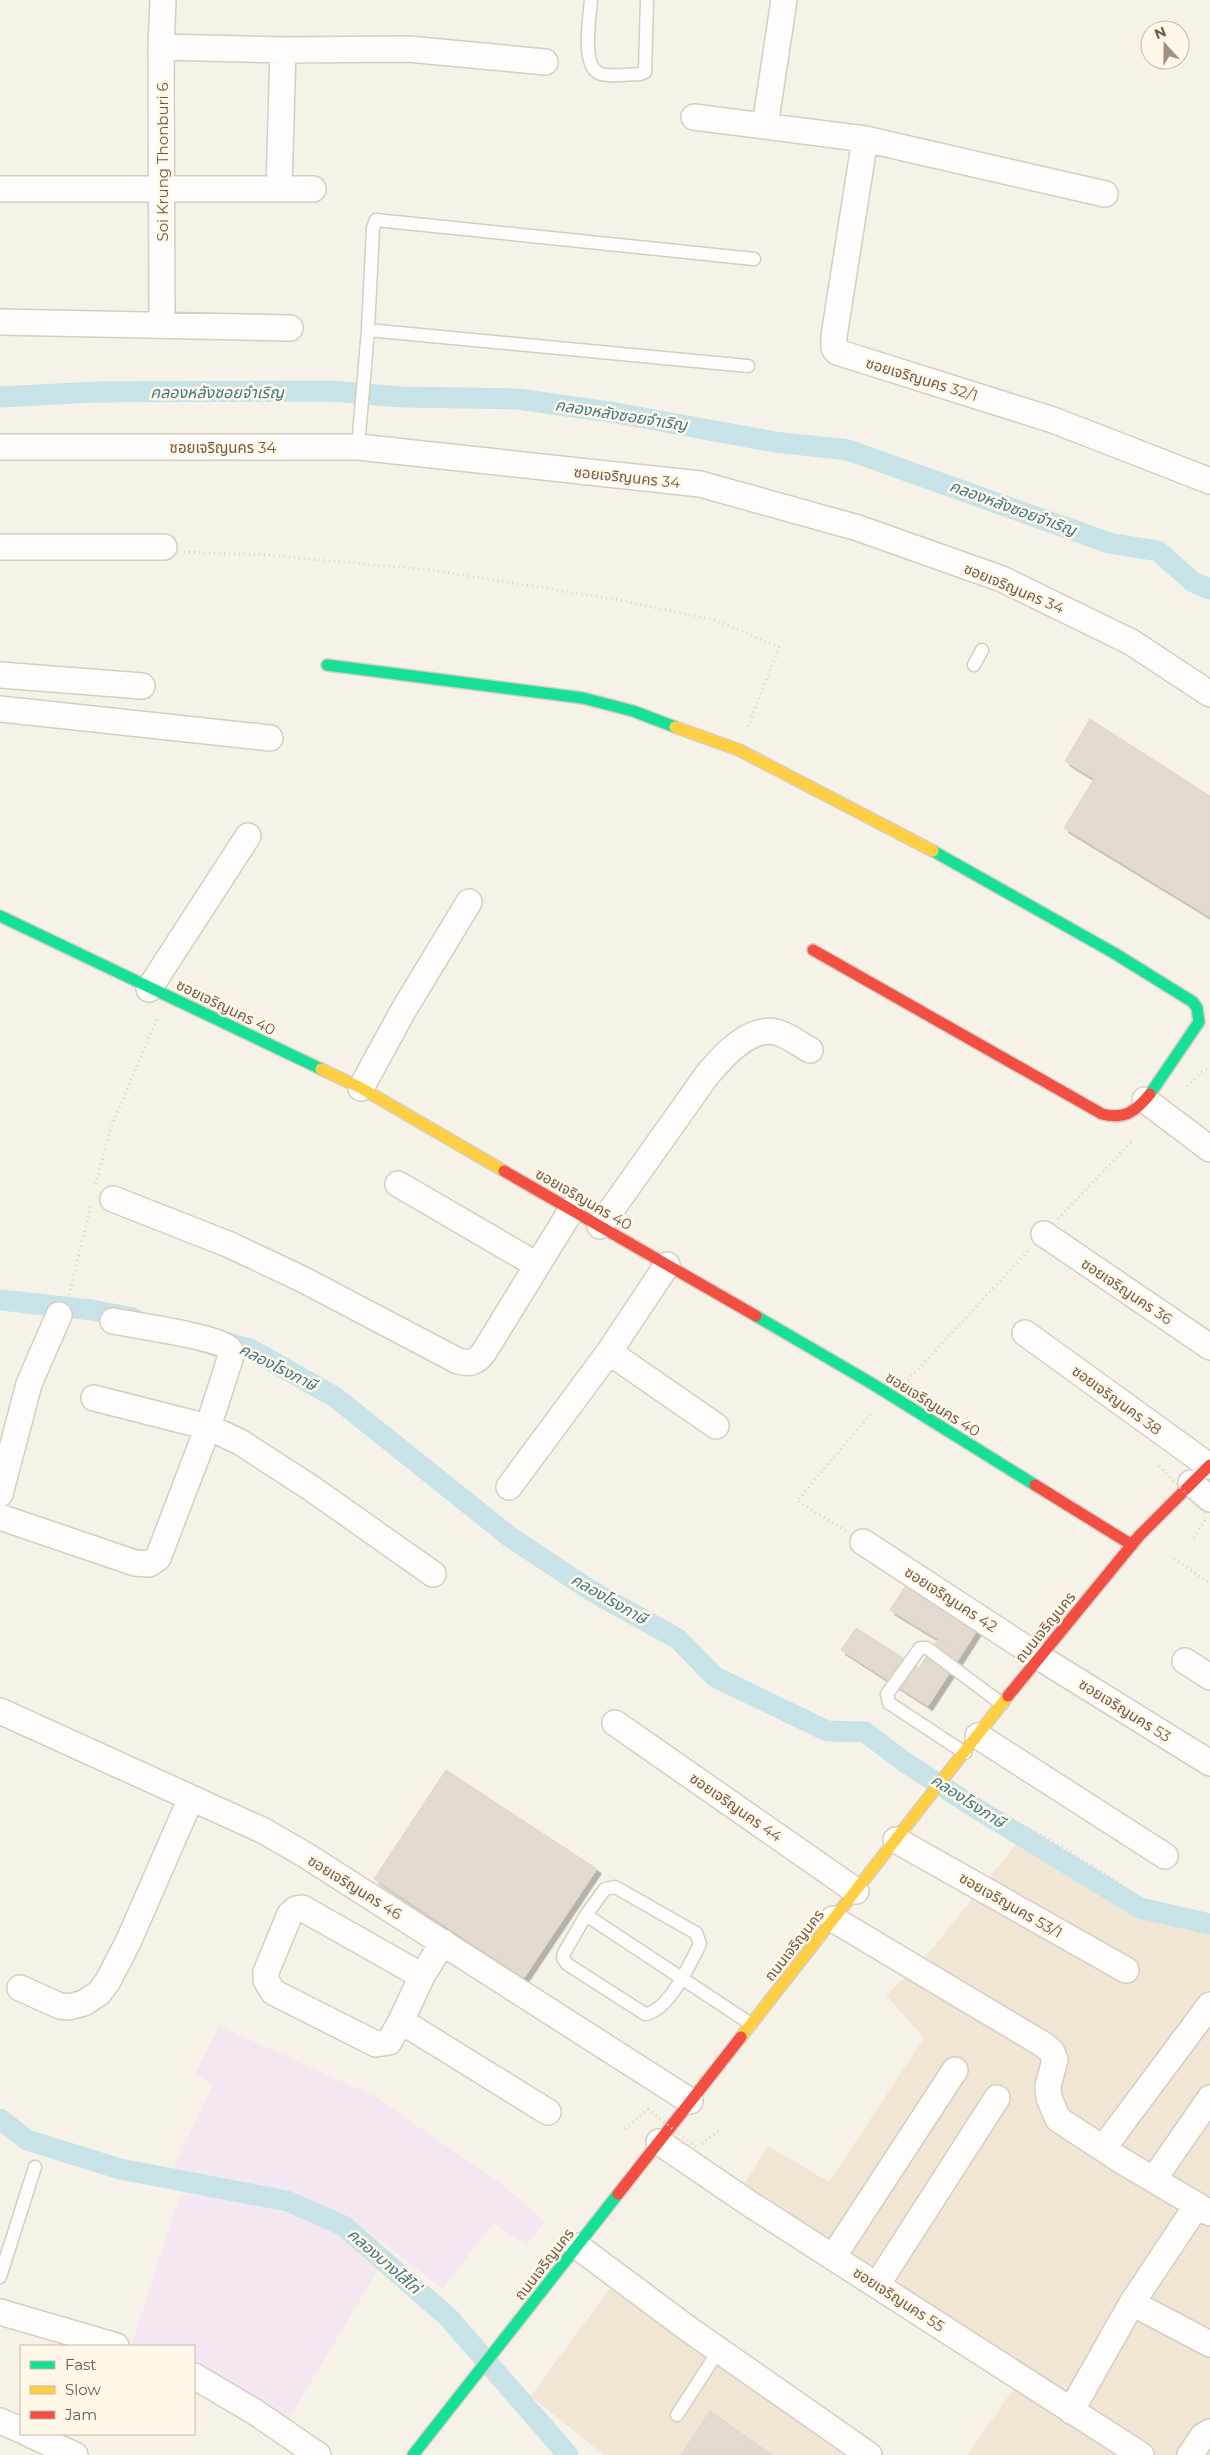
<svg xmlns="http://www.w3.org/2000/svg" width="1210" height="2455" font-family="Montserrat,'Noto Sans Thai',sans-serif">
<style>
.residential{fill:#f1e5d4}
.education{fill:#f4e7f1}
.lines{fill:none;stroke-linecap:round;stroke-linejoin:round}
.canal{stroke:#c8e3e7;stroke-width:21}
.building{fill:#e3dacf;stroke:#e0d5c9;filter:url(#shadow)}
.lane-casing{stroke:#d6cdc2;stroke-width:15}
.street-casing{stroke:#d6cdc2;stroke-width:28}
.fast-casing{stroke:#d7cec4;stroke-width:14}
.slow-casing{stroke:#d7cec4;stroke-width:14}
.jam-casing{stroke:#d7cec4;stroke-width:14}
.path{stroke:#dad2cb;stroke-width:3;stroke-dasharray:1 4;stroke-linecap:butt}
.lane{stroke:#fefdfb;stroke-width:12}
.street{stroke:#fefdfb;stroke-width:25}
.fast{stroke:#16e098;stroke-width:11}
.slow{stroke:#ffcf43;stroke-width:11}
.jam{stroke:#f24e42;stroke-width:11}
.path-bridge{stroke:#dad2cb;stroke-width:3;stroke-dasharray:1 4;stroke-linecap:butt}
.labels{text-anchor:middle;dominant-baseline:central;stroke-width:5;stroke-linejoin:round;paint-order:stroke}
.street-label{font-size:15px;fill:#755a47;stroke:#fff7e8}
.water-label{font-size:16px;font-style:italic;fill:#3f798b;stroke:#fff7e8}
</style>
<defs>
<filter id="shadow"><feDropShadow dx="4.5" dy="4.5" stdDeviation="0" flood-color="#0004"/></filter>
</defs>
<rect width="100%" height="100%" fill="#f7f2e7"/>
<path class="residential" d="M1026,1832L1150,1902L1210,1921V2455H967L1017,2384L733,2202L768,2146L829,2182L924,2038L886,1995L924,1959Z
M625,2268L875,2455H604L531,2396Z"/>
<path class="education" d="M219,2026L374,2096L500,2183L545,2221L527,2245L493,2223L443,2289L356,2222L277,2189L244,2181L173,2170L213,2084L195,2074Z
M181,2193L254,2201L337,2233L380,2266L282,2431L194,2378V2346H131Z"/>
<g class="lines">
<path class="canal" d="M0,397L95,392L331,391L401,397L518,399L616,413L775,442L848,450L1109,543L1158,551L1193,582L1210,589
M0,1300L92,1310L133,1318
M214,1339L250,1349L335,1397L510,1537L590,1590L678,1639L715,1677L827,1731L865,1732L903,1761L974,1807L1140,1908L1210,1924
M0,2119L27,2140L120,2169L287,2201L344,2226L448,2317L568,2455"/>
</g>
<path class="building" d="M1090,719L1210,796V917L1064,828L1094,779L1065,761Z
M906,1585L978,1629L962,1654L890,1610Z
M856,1628L919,1668L938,1639L962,1654L928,1706L841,1650Z
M446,1770L597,1869L524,1978L374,1879Z
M710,2411L772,2455H681Z"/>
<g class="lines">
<defs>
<path id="lane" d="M591,0C590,16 580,68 601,74C612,77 629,74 640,74L645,72L647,0
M368,330L748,366
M358,447L368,330L373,228L376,220L754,259
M974,665L982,650
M965,1753L889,1703L887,1694L920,1648H927L1002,1704
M586,1915L605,1889L615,1887L696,1933L700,1944C690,1964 668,2012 645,2014L567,1964L563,1958L564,1953L586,1915L751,2024
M0,2277L35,2167
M677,2415L719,2350"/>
<path id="street" d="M161,47L283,50L408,49L545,62
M694,117L865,139L1105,194
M765,126L784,0
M865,139L834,336V348L837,352L1053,420L1210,481
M279,188L283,50
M0,189H313
M0,322L290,328
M162,324L161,47L163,0
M0,447H358L700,484L858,528L1002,579L1131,642L1210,694
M0,547H164
M0,675L142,686
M0,709L270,738
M149,989L248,836
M361,1088L403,1011L469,902
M1145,1100L1210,1149
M398,1184L537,1265
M113,1199L230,1245L302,1279L458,1361C470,1364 476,1363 484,1352L572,1209
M600,1226L707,1075C722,1057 749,1026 776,1032C788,1035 799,1044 810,1050
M1044,1234L1210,1347
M1025,1333L1209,1466
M609,1352L716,1426
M94,1398L208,1427L240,1442L311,1488L433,1574
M1191,1483L1210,1499
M509,1487L609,1352L667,1265
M0,1494L29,1384L59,1315
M0,1517L135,1563L149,1564L158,1558L208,1427L231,1356L230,1350C221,1337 133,1325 113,1321
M863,1542L1039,1657L1210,1763
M1185,1661L1210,1677
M0,1711L264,1831L307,1856L690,2101
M615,1723L856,1891
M978,1736L1165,1856
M896,1840L1126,1970
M833,1919L1044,2045L1052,2052L1055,2060L1048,2086L1049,2098L1058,2119L1122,2161L1210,2213
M422,1976L302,1908L296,1909L290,1914L266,1972V1980L273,1992L376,2044L389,2042L401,2021L422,1976L443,1942
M20,1988L60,2006L69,2007L84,2003L99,1993L108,1981L129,1940L191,1798
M401,2021L548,2112
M659,2142L750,2204L1141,2455
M1104,2147L1210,2005
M1154,2179L1210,2098
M577,2246L687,2328L869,2455
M833,2257L955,2070
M877,2285L997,2098
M1132,2303L1210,2344
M0,2312L116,2346
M194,2376L255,2412L318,2455
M1071,2411L1132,2303L1197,2205
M0,2421L21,2430
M29,2434L75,2455
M1190,2455L1203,2436L1210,2432"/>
<path id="fast" d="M327,665L583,698L633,711L675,727
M933,851L1114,953L1193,1002L1197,1008L1199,1022L1150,1094
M0,916L321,1069
M756,1316L871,1383L1035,1485
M413,2455L618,2194"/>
<path id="slow" d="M675,727L739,750L933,851
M321,1069L361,1088L504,1171
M741,2037L1008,1696"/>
<path id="jam" d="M813,950L1102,1114C1125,1120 1136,1111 1150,1094
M504,1171L756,1316
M1035,1485L1132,1545
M1008,1696L1139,1536L1210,1465
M618,2194L741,2037"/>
</defs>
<use href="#lane" class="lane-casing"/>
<use href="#street" class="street-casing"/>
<use href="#fast" class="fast-casing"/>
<use href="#slow" class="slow-casing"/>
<use href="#jam" class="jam-casing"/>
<path class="path" d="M184,552L265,555L432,570L625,601L714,620L779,647L747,729
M1187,1086L1203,1071L1210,1069
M96,1184L109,1133L158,1016
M1058,1219L1133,1140
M69,1295L91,1204
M908,1380L1030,1249
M846,1531L797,1501L873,1411
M1194,1538L1205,1520
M1174,1559L1210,1583
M978,1802L1047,1838L1125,1886
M625,2129L648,2109
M702,2144L721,2129"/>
<use href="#lane" class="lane"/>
<use href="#street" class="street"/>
<use href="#fast" class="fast"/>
<use href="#slow" class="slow"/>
<use href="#jam" class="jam"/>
<path class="path-bridge" d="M1159,1466L1208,1516
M648,2109L697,2148"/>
</g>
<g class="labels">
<g class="street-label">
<text transform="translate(162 162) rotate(-90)">Soi Krung Thonburi 6</text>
<text transform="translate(922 379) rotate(17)">ซอยเจริญนคร 32/1</text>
<text x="223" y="447">ซอยเจริญนคร 34</text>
<text transform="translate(627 477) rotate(6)">ซอยเจริญนคร 34</text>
<text transform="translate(1014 588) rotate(23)">ซอยเจริญนคร 34</text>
<text transform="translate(226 1007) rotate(26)">ซอยเจริญนคร 40</text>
<text transform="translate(584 1199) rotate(30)">ซอยเจริญนคร 40</text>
<text transform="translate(1127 1291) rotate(34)">ซอยเจริญนคร 36</text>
<text transform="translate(1117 1400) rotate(36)">ซอยเจริญนคร 38</text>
<text transform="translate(933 1404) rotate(32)">ซอยเจริญนคร 40</text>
<text transform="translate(951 1599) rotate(33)">ซอยเจริญนคร 42</text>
<text transform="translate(1045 1627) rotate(-51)">ถนนเจริญนคร</text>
<text transform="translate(1125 1710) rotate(32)">ซอยเจริญนคร 53</text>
<text transform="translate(736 1807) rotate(35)">ซอยเจริญนคร 44</text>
<text transform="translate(355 1887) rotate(32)">ซอยเจริญนคร 46</text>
<text transform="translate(1011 1905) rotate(30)">ซอยเจริญนคร 53/1</text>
<text transform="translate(794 1945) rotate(-52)">ถนนเจริญนคร</text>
<text transform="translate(544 2264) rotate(-52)">ถนนเจริญนคร</text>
<text transform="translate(899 2299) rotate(33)">ซอยเจริญนคร 55</text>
</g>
<g class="water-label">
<text x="217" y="392">คลองหลังซอยจำเริญ</text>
<text transform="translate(621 415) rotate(9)">คลองหลังซอยจำเริญ</text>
<text transform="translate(1013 508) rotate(20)">คลองหลังซอยจำเริญ</text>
<text transform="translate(278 1367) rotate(27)">คลองโรงภาษี</text>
<text transform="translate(609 1599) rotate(30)">คลองโรงภาษี</text>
<text transform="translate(968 1801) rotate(33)">คลองโรงภาษี</text>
<text transform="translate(384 2261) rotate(41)">คลองบางไส้ไก่</text>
</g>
</g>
<rect x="20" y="2345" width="175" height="90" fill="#fff7e8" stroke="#c8b8a8"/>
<rect x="30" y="2361" width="25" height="8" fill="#16e098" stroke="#c8b8a8"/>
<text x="65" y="2370" font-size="15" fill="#755a47">Fast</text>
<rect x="30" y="2386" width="25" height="8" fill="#ffcf43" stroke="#c8b8a8"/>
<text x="65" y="2395" font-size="15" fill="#755a47">Slow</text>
<rect x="30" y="2411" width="25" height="8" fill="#f24e42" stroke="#c8b8a8"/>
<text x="65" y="2420" font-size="15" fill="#755a47">Jam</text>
<g transform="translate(1165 45) rotate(339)"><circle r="24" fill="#fff7e8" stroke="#c8b8a8"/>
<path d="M0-4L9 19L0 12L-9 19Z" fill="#a28f7f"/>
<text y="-8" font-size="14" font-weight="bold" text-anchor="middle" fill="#755a47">N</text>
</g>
</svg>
